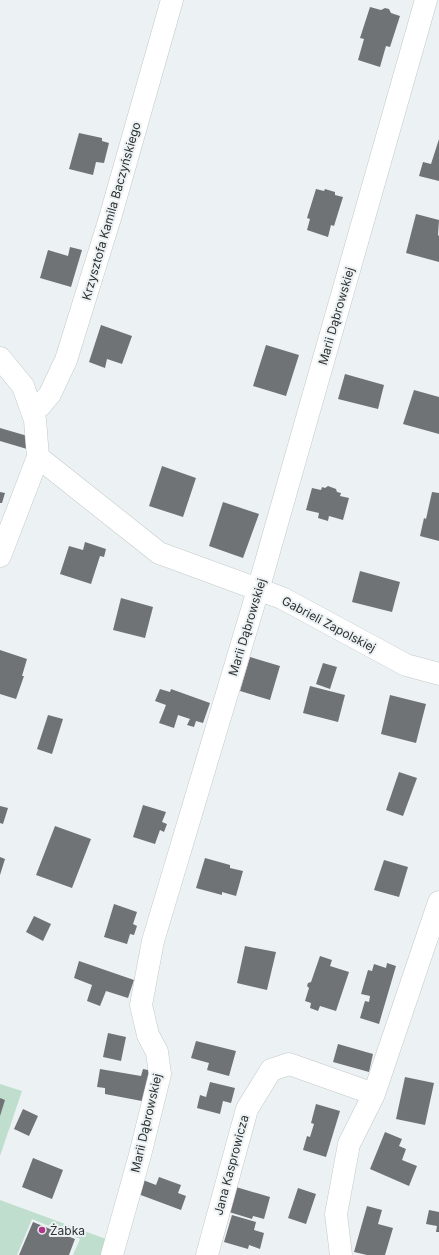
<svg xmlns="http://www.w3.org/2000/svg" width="439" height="1255" font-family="Inter,sans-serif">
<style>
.green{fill:#bfdece}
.building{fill:#6f7376}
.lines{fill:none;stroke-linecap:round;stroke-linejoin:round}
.minor-casing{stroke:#c2c8c9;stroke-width:23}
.minor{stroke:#fff;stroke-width:22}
.poi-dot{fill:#b13687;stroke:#ecf2f3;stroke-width:1.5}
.labels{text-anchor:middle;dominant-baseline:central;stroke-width:4;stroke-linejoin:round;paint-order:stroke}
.street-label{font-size:12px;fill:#2f3132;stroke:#ecf2f3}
.poi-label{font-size:12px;fill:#2f3132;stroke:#ecf2f3;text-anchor:start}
</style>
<rect width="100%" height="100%" fill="#ecf2f3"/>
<path class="green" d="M0,1084L22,1091L0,1156Z
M0,1200L106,1239L102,1255H73L80,1239L32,1219L17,1255H0Z"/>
<path class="building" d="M370,7L381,10L385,8L389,9L391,13L400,16L390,47L386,46L380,67L358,60L364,39L360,38Z
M79,133L102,138V141L109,143L104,163L96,162L93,175L69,169Z
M439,139V181L419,176L423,162L431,164Z
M316,189L324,191L325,189L335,192V195L343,197L334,226L331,225L328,237L307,230L310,219L307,218Z
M416,214L439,220L438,235L439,236V262L406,253Z
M70,247L82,250L71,287L40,278L48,250L68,256Z
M101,325L132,336L122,364L107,359L105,368L89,362Z
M266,345L299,355L286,396L253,386Z
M345,374L384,385L378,409L338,399Z
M414,390L439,397V434L403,424Z
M0,428L31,437L27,449L0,441Z
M162,466L196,478L183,517L149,506Z
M328,486L336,489L337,492L341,493L340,496L349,498L343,520L329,516L328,521L318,518L319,513L306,510L312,488L321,490L322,487L325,488Z
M0,492L5,493L2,503H0Z
M432,492L439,493V541L420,536L424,518L426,519Z
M223,502L259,514L243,558L209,546Z
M85,542L106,549L104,557L100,556L91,584L60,574L69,546L83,550Z
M360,571L400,582L392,612L352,602Z
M121,598L153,607L145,638L113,630Z
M0,650L27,659L22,676H24L16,699L0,694Z
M250,657L280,666L270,700L240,691Z
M323,663L337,667L330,689L316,684Z
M310,686L345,695L338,722L303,713Z
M160,689L170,692L171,689L210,703L203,723L196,721L194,727L187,725L190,719L178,715L174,728L159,723L166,705L155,701Z
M390,695L426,704L416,743L381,734Z
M48,715L63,719L52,754L37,749Z
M399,772L417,778L403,816L386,810Z
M143,805L166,812L162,822L167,824L164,832L160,830L155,844L133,837Z
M0,806L8,808L3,824L0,823Z
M55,826L91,839L72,888L36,875Z
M0,857L5,859L0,875Z
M205,858L230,865V868L243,871L236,896L222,892V895L196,888Z
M384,860L408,867L399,897L374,890Z
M114,904L137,912L133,924L137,926L134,935L130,934L127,944L104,937Z
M34,916L51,924L43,941L26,932Z
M245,946L276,952L267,990L237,983Z
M320,956L332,960L330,966L349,972L336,1011L320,1006L318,1011L310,1008L311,1003L305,1001L309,988L307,986L308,983L311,982Z
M79,961L134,980L128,998L106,991L100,1006L87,1001L92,985L74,978Z
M387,963L396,966L379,1024L360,1018L365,1001L369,1002L370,996L361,994L368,970L372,971L374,964L386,968Z
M108,1033L126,1037L121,1061L103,1057Z
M196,1041L236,1051L229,1076L207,1070L209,1063L191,1058Z
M338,1044L373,1054L369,1072L333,1062Z
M100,1069L141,1076L143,1069L153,1071L147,1102L105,1094V1088L97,1087Z
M405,1077L434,1083L425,1125L396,1119Z
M210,1082L235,1088L231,1103L223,1101L220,1114L197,1108L200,1095L206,1097Z
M0,1098L5,1100L0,1116Z
M316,1104L340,1111L326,1157L303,1150L307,1136L310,1137L314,1124L311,1123Z
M23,1109L38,1116L29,1136L14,1129Z
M385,1132L402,1139L399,1146L406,1149L402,1160L417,1166L409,1186L370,1169Z
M33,1158L63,1170L52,1199L22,1187Z
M159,1177L181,1185L178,1193L186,1196L181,1210L138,1194L143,1180L156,1185Z
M236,1187L270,1197L264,1219L253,1216L252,1219L229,1212Z
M298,1188L316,1194L306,1224L288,1218Z
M367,1206L382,1210L378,1224L393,1228L385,1255H367L354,1252Z
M429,1210L439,1212V1232H436L437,1226L426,1224Z
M232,1215L256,1222L254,1230L264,1233L260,1249L249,1245L248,1249L224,1242Z
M33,1222L75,1239L69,1255H19Z"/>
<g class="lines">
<defs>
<path id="minor" d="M0,358L23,386L35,420L38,457L0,556
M32,412L40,406L50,394L66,360L110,218L172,0
M38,457L159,553L282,598L406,665L439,674
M112,1255L140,1155L160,1074L157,1052L148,1035L141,1005L153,941L258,590L426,0
M207,1255L247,1109L271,1070L289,1064L374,1094
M341,1255L336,1214L349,1144L374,1094L439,902"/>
</defs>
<use href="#minor" class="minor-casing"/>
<use href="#minor" class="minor"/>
</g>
<circle class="poi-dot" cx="42" cy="1230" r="4"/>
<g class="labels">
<g class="street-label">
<text transform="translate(111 211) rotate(-74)">Krzysztofa Kamila Baczyńskiego</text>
<text transform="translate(336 316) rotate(-74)">Marii Dąbrowskiej</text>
<text transform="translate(329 624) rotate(28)">Gabrieli Zapolskiej</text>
<text transform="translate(247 627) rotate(-73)">Marii Dąbrowskiej</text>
<text transform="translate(146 1123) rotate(-77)">Marii Dąbrowskiej</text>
<text transform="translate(231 1165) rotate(-75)">Jana Kasprowicza</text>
</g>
<g class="poi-label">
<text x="50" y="1230">Żabka</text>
</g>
</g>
</svg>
